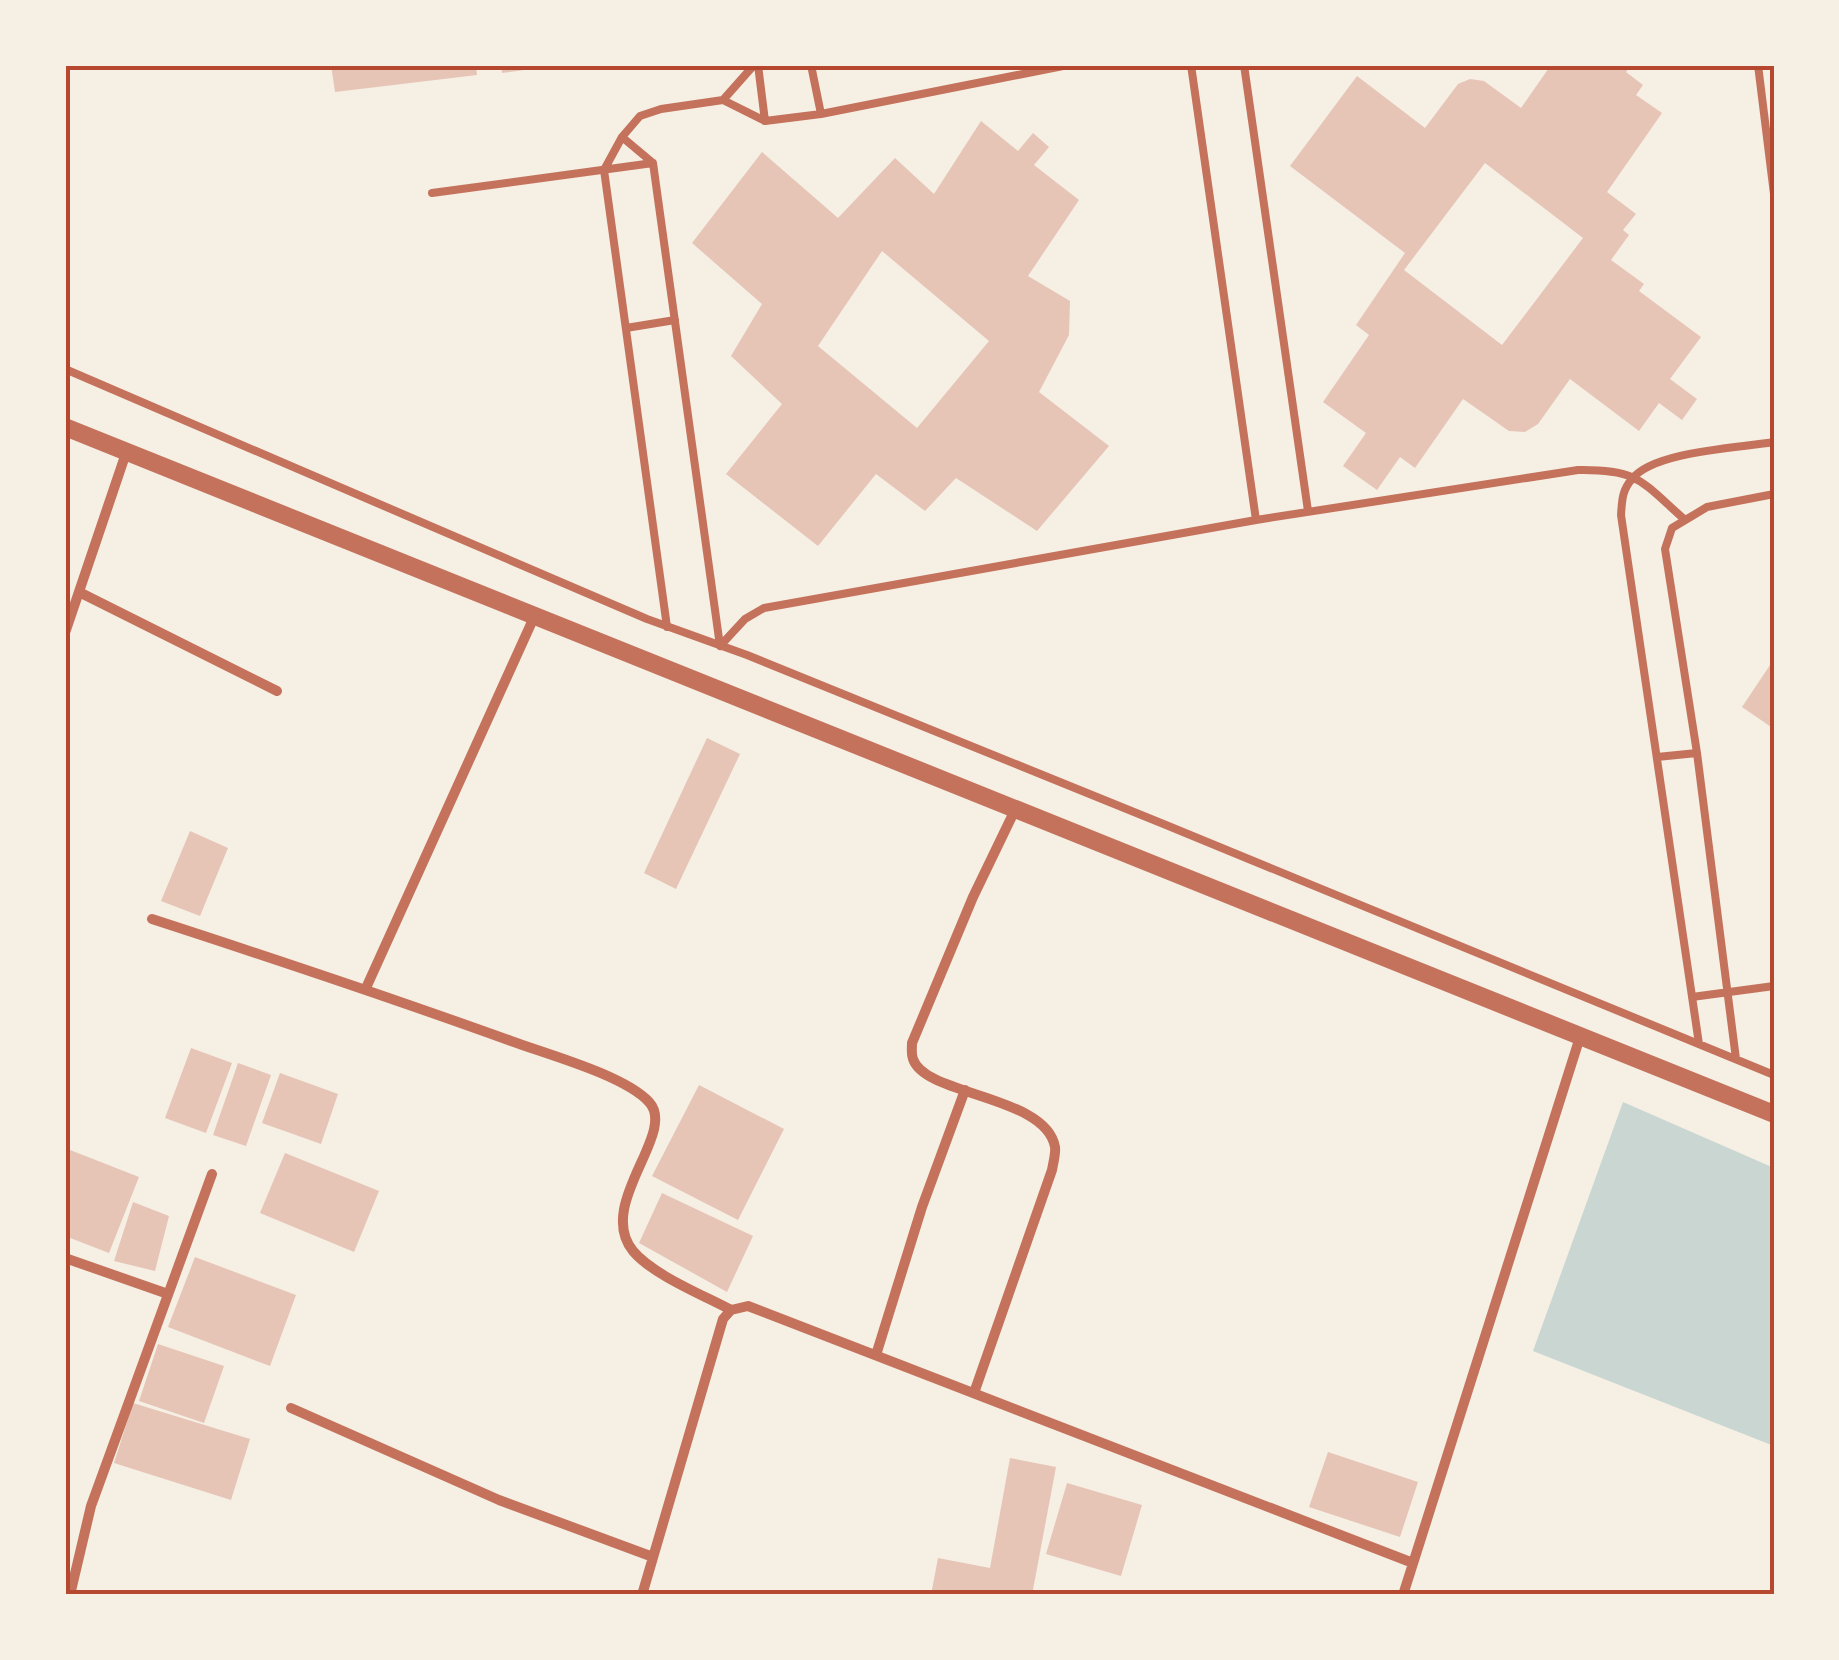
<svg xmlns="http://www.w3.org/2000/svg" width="1839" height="1660" font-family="'Nunito Sans',sans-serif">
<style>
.water{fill:#c9d6d2}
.building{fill:#e6c5b7;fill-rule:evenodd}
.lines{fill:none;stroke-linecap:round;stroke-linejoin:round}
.service{stroke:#c5725c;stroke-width:8}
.minor{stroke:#c5725c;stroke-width:10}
.tertiary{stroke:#c5725c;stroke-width:18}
.neatline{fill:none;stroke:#b5482f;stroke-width:4}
</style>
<rect width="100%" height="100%" fill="#f6efe4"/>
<path class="water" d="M1623,1102L1774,1168V1446L1533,1351Z"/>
<path class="building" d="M331,65H476L477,75L335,92Z
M501,65H546V67L502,73Z
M1551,65L1598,68L1631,65L1626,72L1643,85L1636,95L1662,113L1607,192L1636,214L1623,230L1629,235L1611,260L1644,284L1639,291L1701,337L1670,379L1697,399L1682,420L1659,403L1639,431L1570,379L1538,424L1525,432L1509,431L1463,399L1415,468L1400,457L1377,490L1343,466L1366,433L1323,402L1369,335L1356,325L1405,253L1290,166L1357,76L1425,128L1458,84L1470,79L1484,81L1521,108ZM1485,163L1583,238L1502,345L1404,270Z
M981,121L1018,151L1033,133L1049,147L1034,165L1079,200L1028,276L1070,301L1069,335L1039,392L1109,446L1037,531L956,478L925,511L876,474L818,546L726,474L782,404L731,356L762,304L692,243L762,152L838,218L895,158L934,194ZM882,251L989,341L917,428L818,346Z
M1774,659V729L1742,707Z
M707,738L740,754L676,889L644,873Z
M190,831L228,848L200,916L161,901Z
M191,1048L232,1063L206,1133L165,1118Z
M238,1063L271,1075L246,1146L213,1135Z
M280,1073L338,1094L321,1144L262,1123Z
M699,1085L784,1129L738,1220L652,1176Z
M65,1148L139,1177L109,1253L65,1236Z
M285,1153L379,1191L354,1252L260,1213Z
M662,1193L753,1236L727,1292L639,1243Z
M133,1202L169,1216L155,1271L114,1261Z
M195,1257L296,1295L270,1366L168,1327Z
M158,1344L224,1366L204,1423L139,1401Z
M133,1403L250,1439L231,1500L114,1463Z
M1328,1452L1418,1482L1400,1537L1309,1507Z
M1010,1458L1056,1467L1032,1595H931L938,1558L990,1568Z
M1067,1483L1142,1505L1121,1576L1046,1554Z"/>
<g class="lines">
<path class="service" d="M758,65L765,121
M811,65L821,114
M1191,65L1256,520
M1244,65L1308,511
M1758,65L1774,194
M723,100L754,65
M622,137L640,116L661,109L723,100L765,121L821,114L1068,65
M432,193L653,163
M626,328L675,320
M65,369L647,619L747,655L1166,825L1774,1075
M667,627L604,170L622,137L653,163L720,646
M720,646L745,619L764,608L1256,520L1578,470C1638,469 1641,481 1684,519
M1657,757L1697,753
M1692,997L1774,986
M1699,1044L1621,515C1622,501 1622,490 1632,479C1654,451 1739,448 1774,442
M1736,1059L1697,753L1665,549L1672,528L1707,507L1774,494"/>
<path class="minor" d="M79,592L277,691
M65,633L126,453
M152,919C272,958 392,998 511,1041C546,1054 624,1075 649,1102C678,1133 595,1204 633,1251C653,1275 703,1295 731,1310
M366,988L535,615
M65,1258L168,1294
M876,1355L922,1207L965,1090
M974,1393L1052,1170C1053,1164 1056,1153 1055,1147C1046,1095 925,1096 913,1059C911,1054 912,1049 912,1043L973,897L1015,810
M291,1408L499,1500L653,1557
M70,1595L91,1506L212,1174
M642,1595L723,1319L731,1310L748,1306L1413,1563
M1403,1595L1580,1037"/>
<path class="tertiary" d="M65,427L1774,1114"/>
</g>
<rect width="1839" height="1660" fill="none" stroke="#f6efe4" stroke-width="135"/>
<rect x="68" y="68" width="1704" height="1524" class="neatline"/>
</svg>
